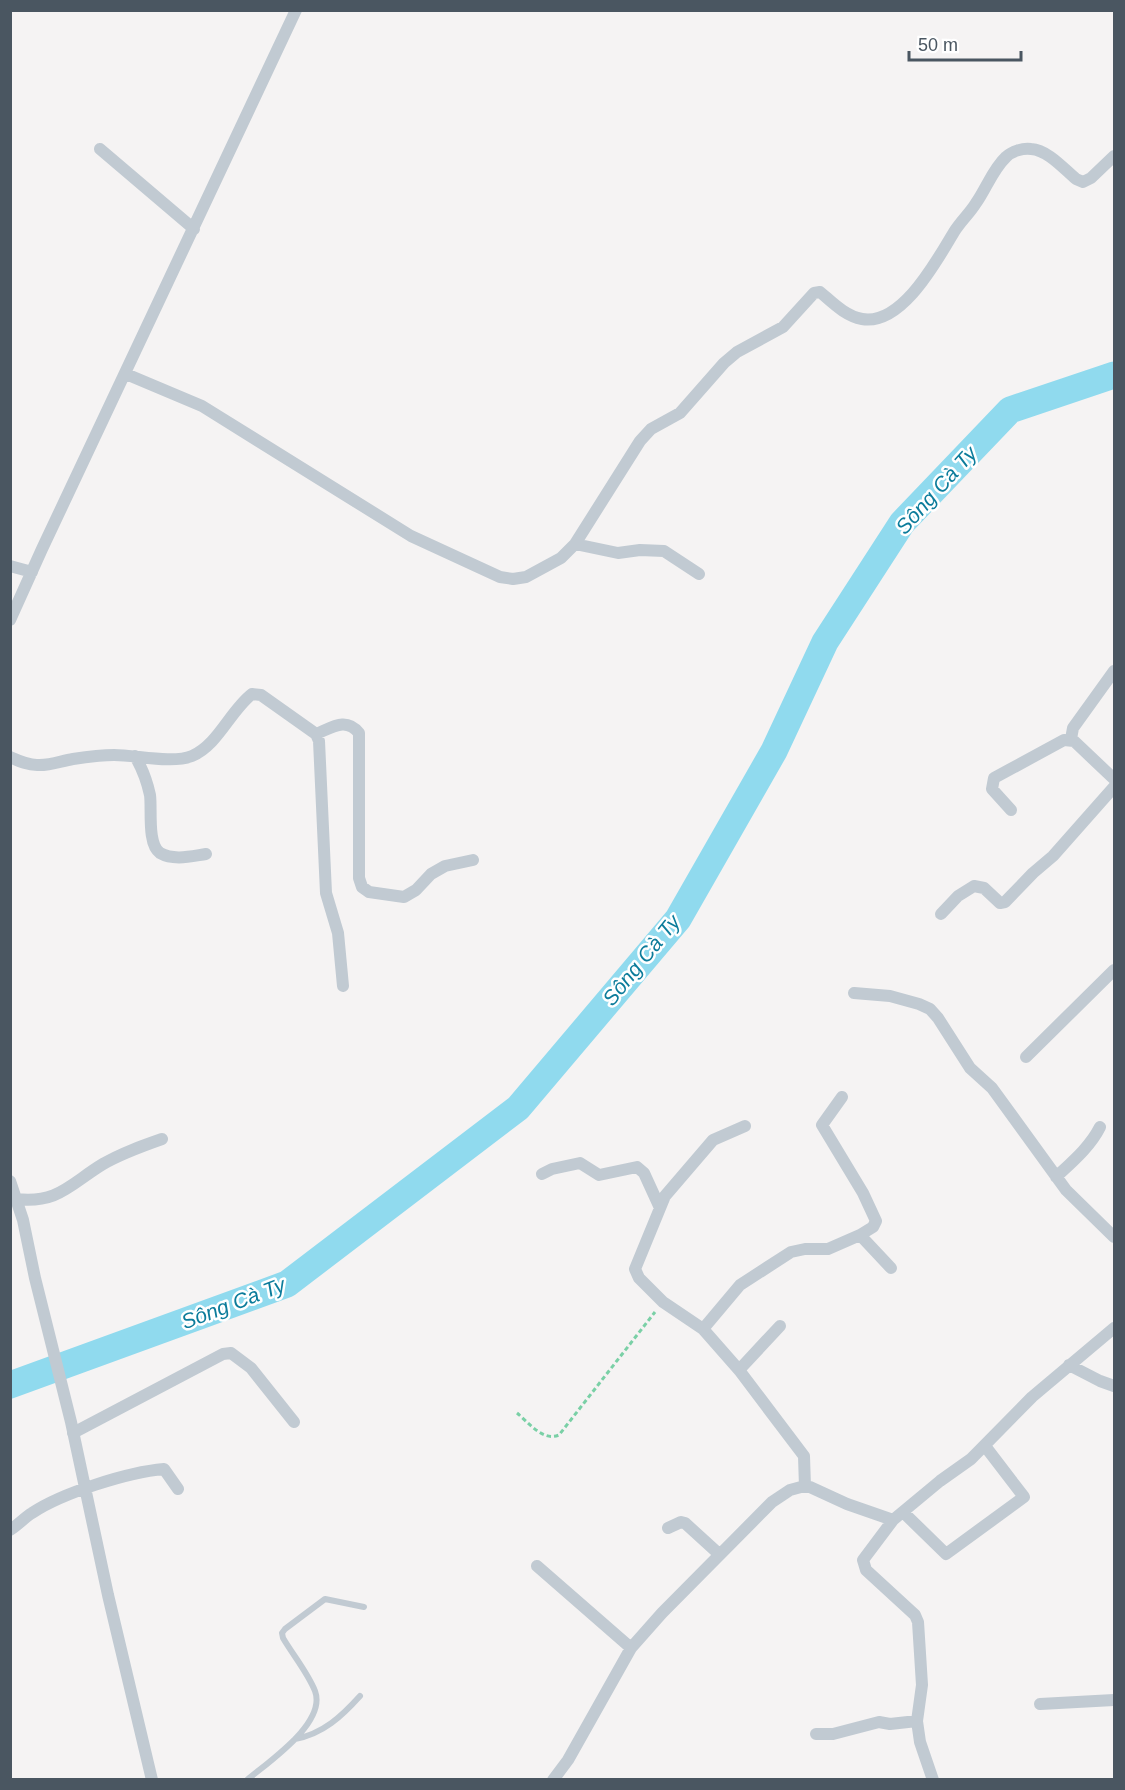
<svg xmlns="http://www.w3.org/2000/svg" width="1125" height="1790" font-family="Arial,sans-serif">
<style>
.lines{fill:none;stroke-linecap:round;stroke-linejoin:round}
.river{stroke:#90daee;stroke-width:27}
.path{stroke:#7ad0a6;stroke-width:3;stroke-dasharray:4.5 3;stroke-linecap:butt}
.service{stroke:#c1cad2;stroke-width:6}
.minor{stroke:#c1cad2;stroke-width:12}
.labels{text-anchor:middle;dominant-baseline:central;stroke-width:5;stroke-linejoin:round;paint-order:stroke}
.water-label{font-size:21px;font-style:italic;fill:#0c7c9b;stroke:#fff}
</style>
<rect width="100%" height="100%" fill="#f5f3f3"/>
<g class="lines">
<path class="river" d="M10,1385L287,1284L518,1108L678,919L774,751L825,642L902,523L1010,410L1114,375"/>
<path class="path" d="M517,1413C528,1422 543,1442 559,1435L655,1312"/>
<path class="service" d="M295,1739C323,1734 342,1716 360,1696
M247,1780C268,1762 327,1723 315,1691C308,1673 293,1655 283,1638L282,1633L285,1629L325,1599L364,1607"/>
<path class="minor" d="M100,149L194,229
M126,374L202,406L411,536L500,577L513,579L526,577L561,558L575,544L640,441L651,429L680,413L724,363L737,352L783,327L814,293L820,292C832,302 845,316 862,319C902,326 937,260 954,232C960,222 970,213 976,203C986,189 993,169 1006,157C1012,151 1023,148 1031,149C1048,150 1064,169 1076,179L1083,182L1091,178L1114,156
M575,544L618,553L640,550L664,551L699,574
M10,566L32,572
M10,620L42,549L296,10
M316,734C333,727 346,717 359,733V878L362,887L369,892L404,897L416,890L431,874L445,866L473,860
M1071,739L1073,728L1114,671
M135,756C142,768 147,781 150,795C152,809 147,844 160,853C174,861 192,856 206,854
M10,757C19,761 27,765 37,765C49,766 61,761 73,759C86,757 100,755 114,755C136,755 172,764 192,756C218,745 230,711 252,694L261,695L316,734L319,741L326,893L338,933L343,986
M1011,810L992,789L994,778L1064,740L1074,741L1114,779
M941,914L958,896L974,886L984,888L1000,903L1005,902L1033,873L1053,856L1114,787
M854,993L890,996L919,1004L930,1009L938,1018L970,1068L992,1088L1066,1190L1114,1237
M1026,1057L1114,970
M842,1097L822,1125L863,1193L876,1221L873,1227L860,1235
M745,1126L713,1140L665,1196L635,1269L639,1278L663,1302L703,1329L739,1370L804,1456L805,1487
M542,1174L552,1169L580,1163L599,1175L637,1167L644,1173L660,1208
M1056,1177C1072,1162 1090,1147 1100,1127
M10,1181L23,1220L35,1278L71,1422L108,1595L152,1780
M16,1199C58,1204 70,1184 103,1164C122,1153 142,1146 162,1139
M703,1329L740,1285L791,1252L805,1249H828L860,1235L891,1268
M1069,1365L1100,1381L1114,1386
M739,1370L780,1326
M73,1433L223,1354L231,1353L251,1368L294,1422
M903,1512L946,1554L1024,1497L985,1446
M893,1520L863,1560L866,1570L915,1615L918,1622L922,1685L917,1721L920,1742L933,1780
M668,1528L681,1522L685,1523L719,1554
M10,1530C18,1525 24,1518 32,1513C62,1493 128,1472 164,1469L178,1489
M537,1566L631,1648
M1040,1704L1114,1700
M816,1734H833L879,1722L890,1724L917,1721
M553,1780L568,1760L631,1648L662,1613L772,1502L790,1490L801,1487H810L847,1504L893,1520L940,1481L971,1459L1032,1397L1114,1328"/>
</g>
<g class="labels">
<g class="water-label">
<text transform="translate(936 490) rotate(-48)">Sông Cà Ty</text>
<text transform="translate(641 960) rotate(-51)">Sông Cà Ty</text>
<text transform="translate(233 1303) rotate(-21)">Sông Cà Ty</text>
</g>
</g>
<rect width="1125" height="1790" fill="none" stroke="#4a5661" stroke-width="24"/>
<path d="M909 51v9h112v-9" fill="none" stroke="#4a5661" stroke-width="3"/>
<text x="918" y="51" font-size="18" fill="#4a5661" stroke="#ffffff" stroke-width="4.5" paint-order="stroke">50 m</text>
</svg>
